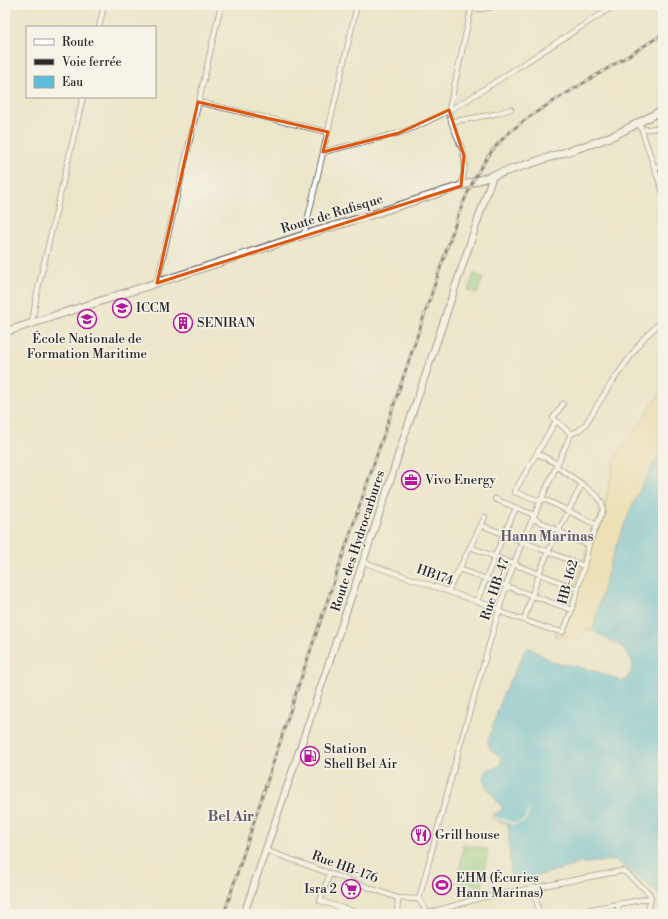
<svg xmlns="http://www.w3.org/2000/svg" width="668" height="919" font-family="'Libre Bodoni',serif">
<style>
.green{fill:#8ccf87;stroke:#5c7d59}
.sand{fill:#eeda9e;stroke:#8c8264}
.water{fill:#5cbeda;stroke:#447482}
.pier{fill:#ece6cb}
.lines{fill:none;stroke-linecap:round;stroke-linejoin:round}
.minor-casing{stroke:#484743;stroke-width:6}
.tertiary-casing{stroke:#484743;stroke-width:8}
.secondary-casing{stroke:#484743;stroke-width:9}
.minor{stroke:#fff;stroke-width:4.5}
.tertiary{stroke:#fff;stroke-width:6}
.secondary{stroke:#fff;stroke-width:7}
.rail-casing{stroke:#2b2b2b;stroke-width:3}
.rail{stroke:#f7f3e8;stroke-width:1.5;stroke-dasharray:4.5;stroke-linecap:butt}
.marked{fill:none;stroke:#df570e;stroke-width:3;stroke-linejoin:round}
.labels{text-anchor:middle;dominant-baseline:central;stroke-width:3;stroke-linejoin:round;paint-order:stroke}
.street-label{font-size:13px;fill:#2b2b2b;stroke:#f7f3e8}
.poi-label{font-size:13px;fill:#2b2b2b;stroke:#f7f3e8;text-anchor:start}
.neighbourhood-label{font-size:14px;font-weight:bold;fill:#605a69;stroke:#f7f3e8}
</style>
<rect width="100%" height="100%" fill="#f7f3e8"/>
<filter id="ink" filterUnits="userSpaceOnUse"><feTurbulence type="fractalNoise" baseFrequency=".025" numOctaves="2"/><feDisplacementMap in="SourceGraphic" scale="8" xChannelSelector="R" yChannelSelector="G"/><feConvolveMatrix kernelMatrix="1 2 1 2 8 2 1 2 1" color-interpolation-filters="sRGB"/></filter>
<filter id="wash" filterUnits="userSpaceOnUse"><feTurbulence type="fractalNoise" baseFrequency=".012" numOctaves="4" result="noise"/><feDisplacementMap in="SourceGraphic" scale="16" xChannelSelector="R" yChannelSelector="G"/><feGaussianBlur stdDeviation="0.9" result="paint"/><feColorMatrix in="noise" values="0 0 0 0 0 0 0 0 0 0 0 0 0 0 0 0 0 1.4 0 .05"/><feComposite in="paint" operator="in"/></filter>
<g filter="url(#wash)">
<rect width="100%" height="100%" fill="#ece6cb"/>
<path class="green" d="M474,274L483,277L477,294L468,290Z
M463,845L488,849L482,886L458,883Z"/>
<path class="sand" d="M663,390V449L654,463L635,501L618,540L608,570L599,604L593,631L588,629L579,639L562,636L555,637L557,629L563,623L590,539L604,510L615,458Z"/>
<path class="water" d="M663,449V899L661,896L640,878L615,860L578,864L528,879L511,878L508,824L491,818L493,814L501,811L502,809L501,806L485,785C483,779 484,774 488,769C497,767 502,768 501,757C493,751 489,752 488,741L503,694L520,661L525,650L528,648H530L551,661L558,664L570,665L595,671L622,681C631,678 631,670 633,662L622,647L593,631C607,567 627,504 663,449Z"/>
<path class="pier" d="M527,811L529,812L526,820L515,825L491,818V816L515,823L525,819Z"/>
</g>
<g filter="url(#ink)">
<g class="lines">
<defs>
<path id="minor" d="M472,8L482,9L501,5
M99,27L104,5
M198,102L328,132
M451,122L495,114L511,109
M639,122L663,193
M642,130L663,127
M323,152L399,133C421,126 443,114 464,102L615,5
M655,167L663,165
M461,186C464,176 466,165 464,155C460,139 450,126 449,110L472,5
M304,235L357,5
M157,283L221,5
M32,322L37,293L83,97
M563,404L553,418L571,434
M537,453L557,464
M542,498L597,525
M495,499L534,515
M541,501L514,492L556,421
M533,518L578,541L589,544
M481,525L584,566
M470,547L578,589
M363,562L499,609
M459,569L572,610
M448,591L485,517
M477,601L504,534L516,508
M498,611L549,629L563,632L572,610L584,566L589,544L603,510L602,503L598,497L582,484L556,466
M524,620L539,574L548,552L582,484
M265,850L398,898L419,899
M330,873L320,901L362,914
M534,887L539,914
M419,899L460,745L506,586L522,542L571,434L578,431L585,425L610,385L643,339L663,320
M419,899L428,914
M342,914L344,908
M397,914L398,898
M425,914L480,898L621,871L625,872L649,893L651,898L647,914
M563,914L651,898
M617,914L619,904"/>
<path id="tertiary" d="M244,914L387,491L403,440L433,353L493,175"/>
<path id="secondary" d="M5,332L304,235L361,218L597,142L617,134L663,110"/>
</defs>
<use href="#minor" class="minor-casing"/>
<use href="#tertiary" class="tertiary-casing"/>
<use href="#secondary" class="secondary-casing"/>
<use href="#minor" class="minor"/>
<use href="#tertiary" class="tertiary"/>
<use href="#secondary" class="secondary"/>
<defs>
<path id="rail" d="M224,914L294,699L459,213C468,191 477,170 492,151C513,124 543,108 572,90C602,72 633,53 663,34"/>
</defs>
<use href="#rail" class="rail-casing"/>
<use href="#rail" class="rail"/>
</g>
</g>
<path d="M0 0H668V919H0ZM198,102L328,132L323,152L399,133L449,110L464,156L461,186L157,283Z" fill="#ece6cb" fill-opacity=".55" fill-rule="evenodd"/>
<path class="marked" d="M198,102L328,132L323,152L399,133L449,110L464,156L461,186L157,283Z"/>
<defs>
<symbol id="university-ring" viewBox="-11 -11 22 22"><circle r="9.5" fill="#f7f3e8" stroke="#b5179e" stroke-width="1.5"/><path d="M0-5L7-2L0 1L-7-2ZM-4 1L0 2.5L4 1V4Q0 6-4 4Z" fill="#b5179e"/></symbol>
<symbol id="building-ring" viewBox="-11 -11 22 22"><circle r="9.5" fill="#f7f3e8" stroke="#b5179e" stroke-width="1.5"/><path d="M-4-6H4V6H1V3H-1V6H-4ZM-2.5-4.3h1.7v1.8h-1.7ZM.8-4.3h1.7v1.8H.8ZM-2.5-1h1.7V.8h-1.7ZM.8-1h1.7V.8H.8Z" fill="#b5179e"/></symbol>
<symbol id="office-ring" viewBox="-11 -11 22 22"><circle r="9.5" fill="#f7f3e8" stroke="#b5179e" stroke-width="1.5"/><path d="M-6-3h4V-5.5h4V-3h4V5H-6ZM-1-4.5V-3h2v-1.5ZM-6 0V1H6V0Z" fill="#b5179e"/></symbol>
<symbol id="fuel-ring" viewBox="-11 -11 22 22"><circle r="9.5" fill="#f7f3e8" stroke="#b5179e" stroke-width="1.5"/><path d="M-5.5-6h7V0h2V4h1.3V-2.5L3-4.5l.8-.8L6-3V5H2.5V1h-1V6h-7ZM-4.2-4.7v3.2H.2V-4.7Z" fill="#b5179e"/></symbol>
<symbol id="restaurant-ring" viewBox="-11 -11 22 22"><circle r="9.5" fill="#f7f3e8" stroke="#b5179e" stroke-width="1.5"/><path d="M-5-6h1v4h1v-4h1v4h1v-4h1v5L-1.5 .5V6h-2V.5L-5-1ZM5-6V6H3V1.5H1.5Q1.5-4 5-6Z" fill="#b5179e"/></symbol>
<symbol id="stadium-ring" viewBox="-11 -11 22 22"><circle r="9.5" fill="#f7f3e8" stroke="#b5179e" stroke-width="1.5"/><path d="M0-5a6.5 5 0 1 0 0 10a6.5 5 0 1 0 0-10ZM-3.5-1.8h7v3.6h-7Z" fill="#b5179e"/></symbol>
<symbol id="supermarket-ring" viewBox="-11 -11 22 22"><circle r="9.5" fill="#f7f3e8" stroke="#b5179e" stroke-width="1.5"/><path d="M-6-5.5h2.5l.6 2H6L4.5 2H-2.5L-4.4-4H-6ZM-1.5 3.2a1.3 1.3 0 1 0 .1 0ZM3 3.2a1.3 1.3 0 1 0 .1 0Z" fill="#b5179e"/></symbol>
</defs>
<g fill-rule="evenodd">
<use href="#university-ring" x="111" y="297" width="22" height="22"/>
<use href="#university-ring" x="76" y="308" width="22" height="22"/>
<use href="#building-ring" x="172" y="312" width="22" height="22"/>
<use href="#office-ring" x="400" y="469" width="22" height="22"/>
<use href="#fuel-ring" x="299" y="745" width="22" height="22"/>
<use href="#restaurant-ring" x="410" y="824" width="22" height="22"/>
<use href="#stadium-ring" x="431" y="874" width="22" height="22"/>
<use href="#supermarket-ring" x="340" y="878" width="22" height="22"/>
</g>
<g class="labels">
<g class="street-label">
<text transform="translate(332 214) rotate(-17)">Route de Rufisque</text>
<text transform="translate(358 541) rotate(-72)">Route des Hydrocarbures</text>
<text transform="translate(435 575) rotate(19)">HB174</text>
<text transform="translate(568 582) rotate(-75)">HB-162</text>
<text transform="translate(495 589) rotate(-72)">Rue HB-47</text>
<text transform="translate(345 867) rotate(20)">Rue HB-176</text>
</g>
<g class="poi-label">
<text x="136" y="308">ICCM</text>
<text x="197" y="323">SENIRAN</text>
<text x="87" y="339" text-anchor="middle">École Nationale de<tspan x="87" dy="15">Formation Maritime</tspan></text>
<text x="425" y="480">Vivo Energy</text>
<text x="324" y="749">Station<tspan x="324" dy="15">Shell Bel Air</tspan></text>
<text x="435" y="835">Grill house</text>
<text x="456" y="878">EHM (Écuries<tspan x="456" dy="15">Hann Marinas)</tspan></text>
<text x="337" y="889" text-anchor="end">Isra 2</text>
</g>
<g class="neighbourhood-label">
<text x="547" y="537">Hann Marinas</text>
<text x="231" y="817">Bel Air</text>
</g>
</g>
<rect width="668" height="919" fill="none" stroke="#f7f3e8" stroke-width="20"/>
<rect x="26" y="26" width="130" height="72" fill="#f7f3e8" stroke="#a5a39c"/>
<rect x="34" y="39" width="20" height="6" fill="#ffffff" stroke="#a5a39c"/>
<text x="62" y="46" font-size="12" fill="#2b2b2b">Route</text>
<rect x="34" y="59" width="20" height="6" fill="#2b2b2b" stroke="#a5a39c"/>
<text x="62" y="66" font-size="12" fill="#2b2b2b">Voie ferrée</text>
<rect x="34" y="76" width="20" height="12" fill="#5cbeda" stroke="#a5a39c"/>
<text x="62" y="86" font-size="12" fill="#2b2b2b">Eau</text>
</svg>
